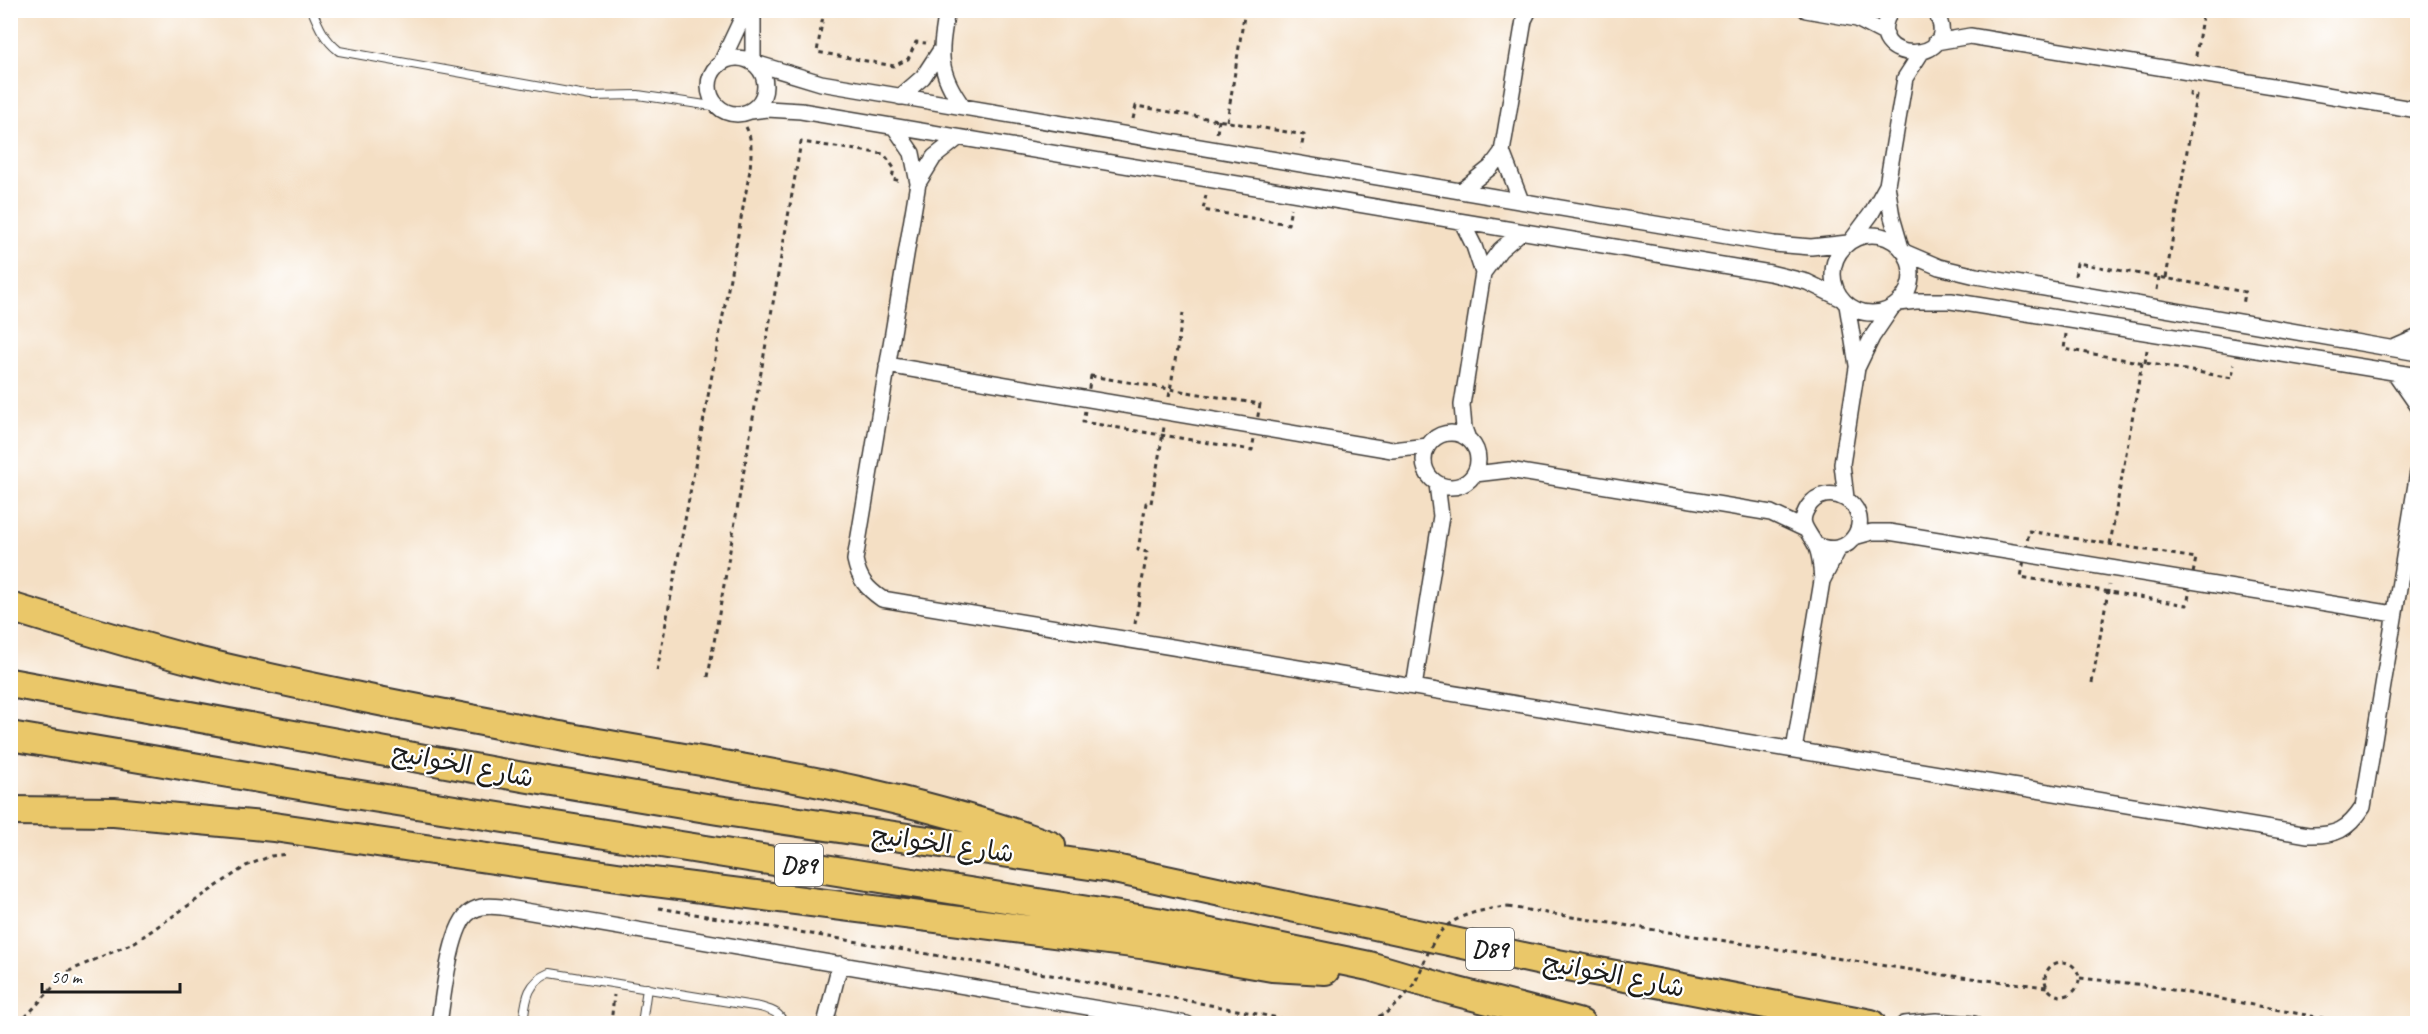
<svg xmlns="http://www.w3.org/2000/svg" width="2428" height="1034" font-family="Caveat,'Playpen Sans Arabic',sans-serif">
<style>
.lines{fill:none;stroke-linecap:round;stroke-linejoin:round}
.lane-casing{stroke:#3c3935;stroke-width:10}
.street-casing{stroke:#3c3935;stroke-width:18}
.highway-casing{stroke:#3c3935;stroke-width:32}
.path{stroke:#3c3935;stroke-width:3;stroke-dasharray:4.5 4.5;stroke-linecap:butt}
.lane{stroke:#fff;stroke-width:8}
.street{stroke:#fff;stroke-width:15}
.highway{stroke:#eac769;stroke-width:28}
.path-bridge{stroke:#3c3935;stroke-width:3;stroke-dasharray:4.5 4.5;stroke-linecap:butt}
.labels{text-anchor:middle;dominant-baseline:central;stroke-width:4.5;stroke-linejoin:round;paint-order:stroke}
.shield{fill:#fff;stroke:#606060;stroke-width:1.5}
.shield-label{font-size:24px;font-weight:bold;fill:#1c1c1c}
.street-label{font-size:26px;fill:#1c1c1c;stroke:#fff}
</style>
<rect width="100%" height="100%" fill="#fff"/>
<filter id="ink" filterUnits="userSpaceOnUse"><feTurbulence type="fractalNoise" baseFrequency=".0167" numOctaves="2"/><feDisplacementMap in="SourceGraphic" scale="12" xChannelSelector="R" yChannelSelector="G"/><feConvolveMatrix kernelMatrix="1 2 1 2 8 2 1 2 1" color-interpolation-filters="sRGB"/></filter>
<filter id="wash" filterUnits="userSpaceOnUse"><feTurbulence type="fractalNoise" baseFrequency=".008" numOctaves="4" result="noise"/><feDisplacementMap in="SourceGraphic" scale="24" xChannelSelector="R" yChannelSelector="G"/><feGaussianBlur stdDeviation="1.35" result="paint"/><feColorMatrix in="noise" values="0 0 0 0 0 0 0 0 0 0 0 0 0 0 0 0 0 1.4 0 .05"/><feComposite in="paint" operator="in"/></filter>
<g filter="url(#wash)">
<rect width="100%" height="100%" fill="#f4dfc4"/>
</g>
<g filter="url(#ink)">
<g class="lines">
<defs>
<path id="lane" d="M312,10C319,27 324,39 339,51L591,96L638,95L719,107
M523,1024C526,1000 526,983 550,973L760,1007C770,1010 781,1012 783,1024
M642,1024L647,988"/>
<path id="street" d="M753,10V62
M947,10C940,53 936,70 963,107
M1806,10L1857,19L1886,34
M1891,10C1857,67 1970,66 1934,10
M1936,42L1970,36L2418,110
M709 86a28 28 0 1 1 56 0a28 28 0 1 1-56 0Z
M721,63L746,10
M755,63L821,83L1774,244L1811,247L1848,243
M900,97L923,77L940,51
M751,111L767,109L801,111L1770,273L1807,282L1842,299
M895,128L912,153L918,183
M958,138L934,157L918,183L855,560C859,579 866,588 882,599L2308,835C2336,836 2348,830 2363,807L2418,472
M1461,191L1491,167L1502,152
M1521,201L1502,152L1524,20L1529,10
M1462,222L1474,246L1483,273
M1833 274a39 39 0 1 1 78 0a39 39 0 1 1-78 0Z
M1851,241L1871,214L1887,185
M1901,248L1892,217L1887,185L1905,78L1921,53
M1904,252L1939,267L1976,276L2418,353
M1899,303L1916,301H1951L2418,376
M1847,305L1857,365
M2393,348L2418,337
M887,365L1392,450L1428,446
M2395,373L2418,406
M1424 460a27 27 0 1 1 54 0a27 27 0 1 1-54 0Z
M1468,439L1464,428L1462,405L1483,273L1500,250L1521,232
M1475,474L1509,470L1771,513L1805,529
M1846,498L1842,464L1857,368L1872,337L1891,309
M1854,537L1872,532H1889L2394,614
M1815,544C1830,552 1847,550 1856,534C1872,505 1827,478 1808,507C1797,524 1808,530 1815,544C1821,553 1821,570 1822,581
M1414,687L1441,516L1437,484
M1794,750L1822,581L1839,548
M439,1024C443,998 450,925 470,912C480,905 491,906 502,907L1187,1024
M825,1024L840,964
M1904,1024L1936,1021L1974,1024"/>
<path id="highway" d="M10,607C72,626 134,645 196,661C320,691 445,714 570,738C735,768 893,788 1051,846
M10,683L523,777L718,810L1110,868L1542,961L1871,1024
M10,736L329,790L1157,922L1369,966L1454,991L1581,1024
M10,811L114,812L274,827L638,880L1148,945L1272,967L1325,970"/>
</defs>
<use href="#lane" class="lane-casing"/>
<use href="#street" class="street-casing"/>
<use href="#highway" class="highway-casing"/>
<path class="path" d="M824,10L817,52L894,66L908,59L916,42L926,43
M2196,56L2203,10
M1133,119L1136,106L1304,135L1301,149
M1227,121L1245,10
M1217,133L1219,120
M1206,195L1203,210L1288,224L1291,208
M2075,276L2077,263L2245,292L2243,306
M2166,278L2196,96L2190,95L2191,89
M2157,290L2159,277
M2066,334L2064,349L2232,378L2234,364
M2145,363L2147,350
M1091,376L1260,404L1252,450L1083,422Z
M1169,397L1183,313
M2029,531L2196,558L2187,605L2021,577Z
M2110,544L2142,363
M1135,624L1147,552L1138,550L1146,503H1151L1164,427
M657,671L750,170C751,155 753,140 746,127
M708,677L801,142L884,154L894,168L892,179L901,181
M2092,683L2109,585
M1508,907L1944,975L2047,987
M659,908L1063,977L1310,1024
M2045 979a17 17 0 1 1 34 0a17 17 0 1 1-34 0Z
M2080,978L2146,985L2354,1024
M19,1024L67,972L135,942L246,866L271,856L288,854
M611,1024L614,995
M1362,1024L1386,1013"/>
<use href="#lane" class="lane"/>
<use href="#street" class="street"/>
<use href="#highway" class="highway"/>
<path class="path-bridge" d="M1386,1013C1398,1003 1410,993 1417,978C1425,963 1430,942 1443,929C1460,913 1486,909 1508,907"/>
</g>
</g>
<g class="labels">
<g class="shield">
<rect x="775" y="844" width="48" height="42" rx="4.5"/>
<rect x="1466" y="928" width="48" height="42" rx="4.5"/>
</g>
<g class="shield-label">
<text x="799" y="865">D89</text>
<text x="1490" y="949">D89</text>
</g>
<g class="street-label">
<text transform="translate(463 765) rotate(11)">شارع الخوانيج</text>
<text transform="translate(943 844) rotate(8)">شارع الخوانيج</text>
<text transform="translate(1614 975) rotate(11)">شارع الخوانيج</text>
</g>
</g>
<rect width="2428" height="1034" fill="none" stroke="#fff" stroke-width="36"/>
<path d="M42 983v9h138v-9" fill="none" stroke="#1c1c1c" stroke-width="3"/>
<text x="51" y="983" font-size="18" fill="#1c1c1c" stroke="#ffffff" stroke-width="4.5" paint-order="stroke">50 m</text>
</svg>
